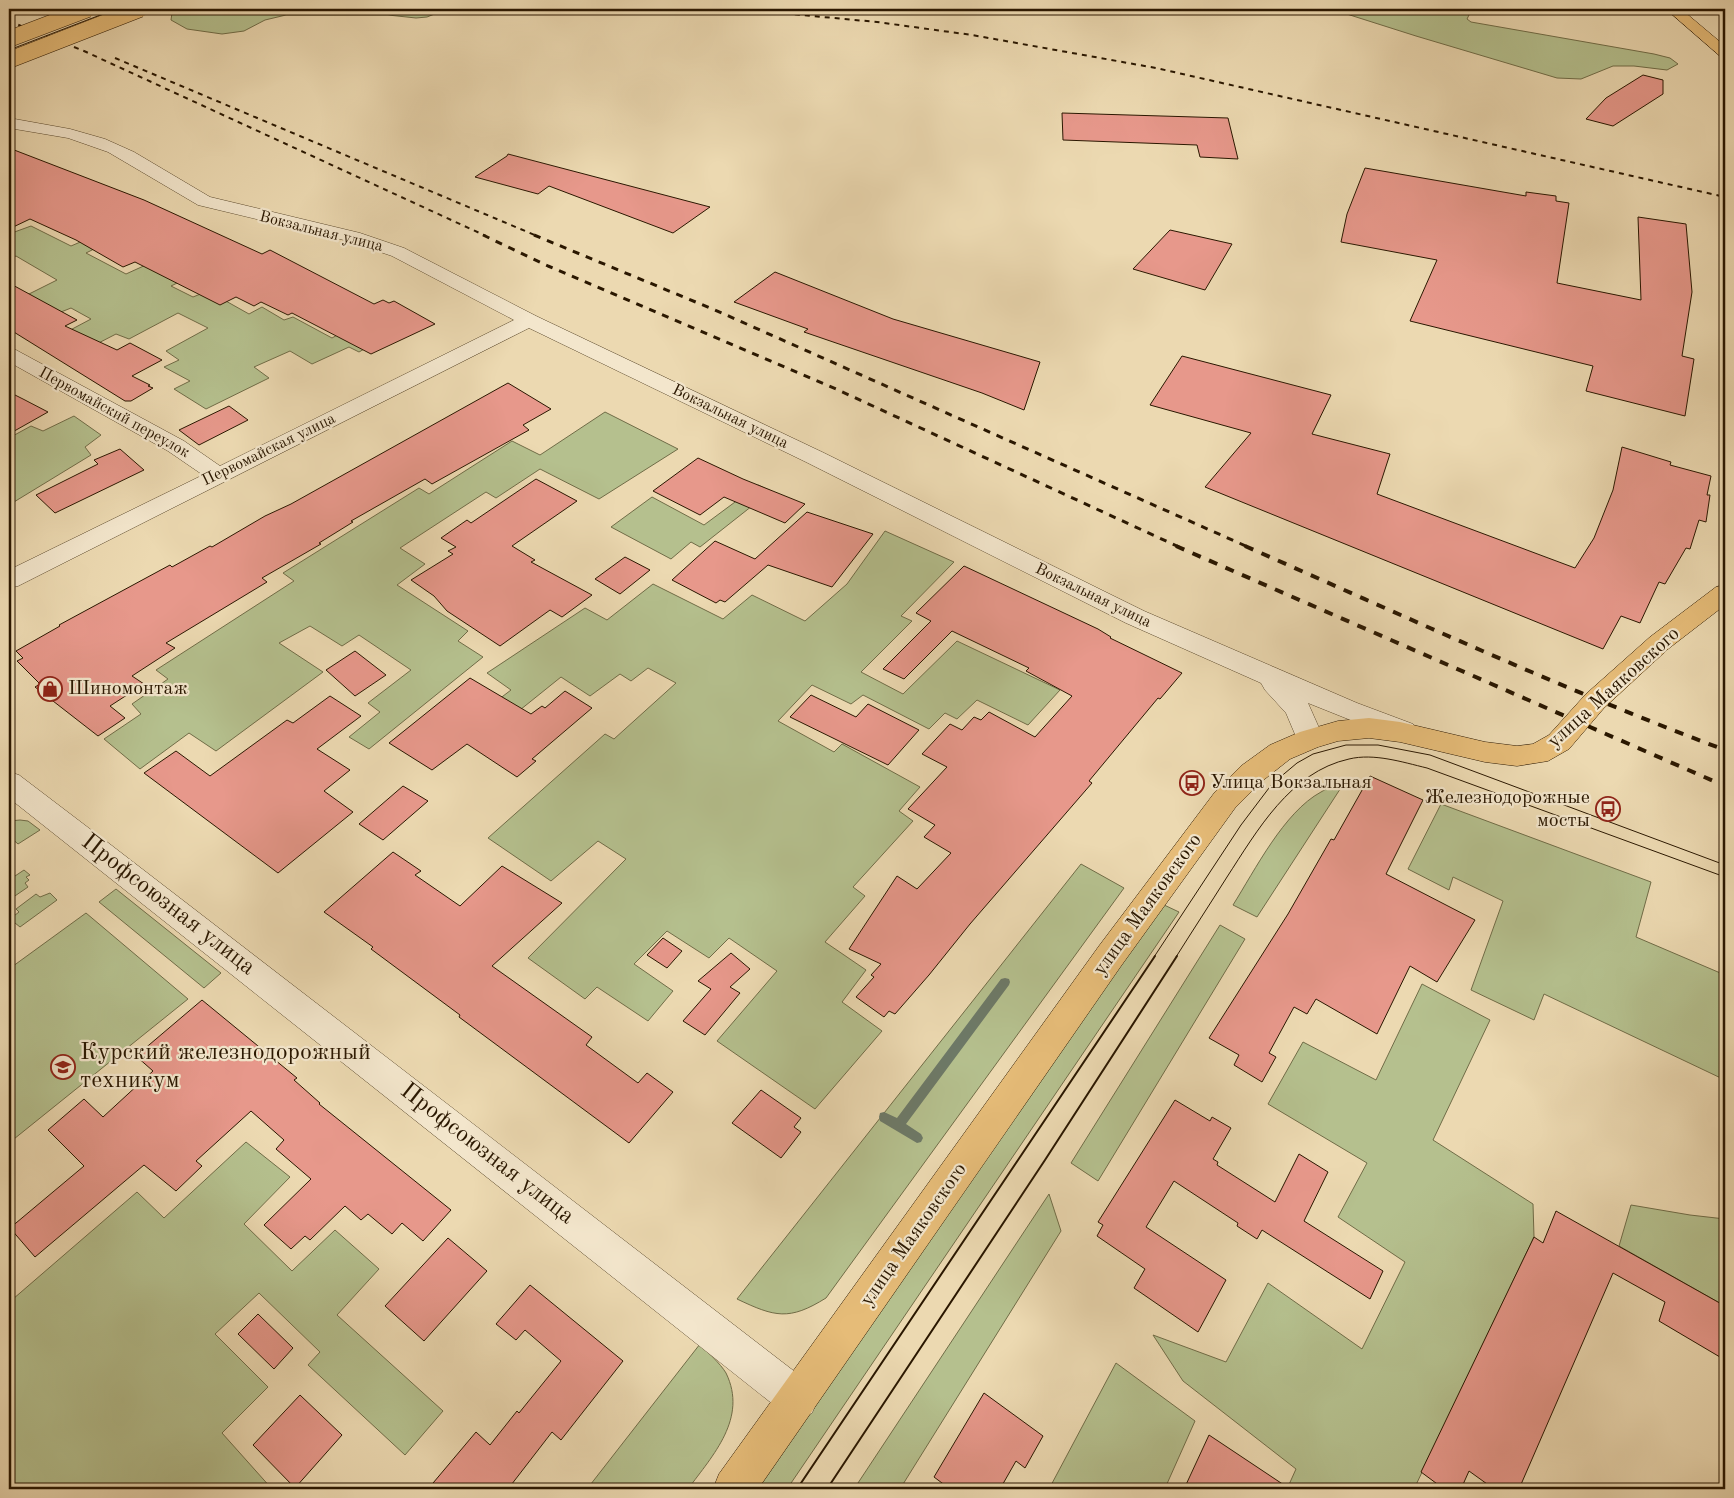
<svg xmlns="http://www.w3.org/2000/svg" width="1734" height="1498" font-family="'Old Standard TT',serif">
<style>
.green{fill:#b5c08e;stroke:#706c47}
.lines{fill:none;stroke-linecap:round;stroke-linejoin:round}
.stream{fill:#6d7967;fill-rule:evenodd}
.building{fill:#e7988b;stroke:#2a1700}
.minor-casing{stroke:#5a482c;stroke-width:1}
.major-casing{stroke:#2a1700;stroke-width:1}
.minor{fill:#f3e6cc;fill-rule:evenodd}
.major{fill:#e6bc78;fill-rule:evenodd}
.tram-far1{stroke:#2a1700;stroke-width:1}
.tram{stroke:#2a1700;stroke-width:2}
.rail-far2{stroke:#2a1700;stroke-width:2;stroke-dasharray:5 5;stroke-linecap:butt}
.rail-far1{stroke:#2a1700;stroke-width:3;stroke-dasharray:7 7;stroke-linecap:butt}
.rail{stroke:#2a1700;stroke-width:4;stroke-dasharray:9 9;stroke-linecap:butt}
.major-bridge-casing{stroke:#2a1700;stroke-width:17;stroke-linecap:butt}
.major-bridge{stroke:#e6bc78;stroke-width:16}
.labels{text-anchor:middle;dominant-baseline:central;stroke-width:4.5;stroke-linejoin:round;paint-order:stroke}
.far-street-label{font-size:16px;fill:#2a1700;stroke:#f3e6cc}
.street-label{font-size:20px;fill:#2a1700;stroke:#f3e6cc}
.poi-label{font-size:20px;fill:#2a1700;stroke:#f3e6cc;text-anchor:start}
.near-street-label{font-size:24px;fill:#2a1700;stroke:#f3e6cc}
.near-poi-label{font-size:24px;fill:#2a1700;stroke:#f3e6cc;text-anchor:start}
</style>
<rect width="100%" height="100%" fill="#ecd9b1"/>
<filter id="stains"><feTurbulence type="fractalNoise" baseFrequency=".004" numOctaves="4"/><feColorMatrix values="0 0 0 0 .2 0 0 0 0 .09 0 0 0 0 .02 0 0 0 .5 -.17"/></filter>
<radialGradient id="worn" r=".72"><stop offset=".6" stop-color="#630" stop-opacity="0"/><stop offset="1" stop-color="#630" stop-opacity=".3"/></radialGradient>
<path class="green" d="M179,9H444L442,11L427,17L416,18L388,15H286L265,20L244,31L222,34L187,29L171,20L172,13Z
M1331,9H1472L1467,19L1471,22L1654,54L1670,58L1678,64L1667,70L1634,66H1613L1581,79L1557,78L1416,36Z
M31,226L71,246L99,234L102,245L86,253L126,274L159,259L200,272L171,286L193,297L208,291L249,314L262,307L284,320L293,317L332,338L364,320L389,335L359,352L349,347L312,364L290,351L254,367L269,378L206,409L174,389L190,381L164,367L179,360L166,351L208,328L178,313L129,339L116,334L85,350L59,336L91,319L71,308L56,314L25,296L57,280L16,256L9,259V234Z
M605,412L678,449L599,499L540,469L496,498L486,492L400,548L425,564L397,585L468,631L458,641L483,657L369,749L349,737L380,712L368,703L411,670L359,635L342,646L310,626L279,643L323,672L216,751L189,733L140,769L104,739L141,714L132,704L168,679L156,670L294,581L283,573L419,488L429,494L512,441L540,455Z
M74,416L101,435L85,447L91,455L9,505V438L31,426L43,431Z
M758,485L771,491L700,547L691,542L671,559L611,527L652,497L704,525Z
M885,531L954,562L901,616L912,621L861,672L903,694L957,641L1060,690L1028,725L977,700L957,719L945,713L929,729L863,695L851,704L812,685L778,721L834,752L842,744L920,787L899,811L913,821L853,887L865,896L825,942L866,970L842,1002L882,1031L815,1109L717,1041L777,971L729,938L709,958L667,931L634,964L673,991L648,1021L597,987L585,999L528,958L626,859L598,841L551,881L488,838L605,734L614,739L676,683L648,668L631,681L620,674L590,696L561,677L510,718L490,706L511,690L487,673L585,608L607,620L653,584L723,619L752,595L805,621L847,584Z
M1346,780L1257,917L1233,905C1255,870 1284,812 1321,792C1329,787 1338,784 1346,780Z
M1441,804L1651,882L1636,937L1725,975V1080L1544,994L1534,1020L1471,990L1503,901L1453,877L1449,890L1408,869Z
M20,820L28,821L40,830L18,844L9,836V821Z
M1081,864L1124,888L826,1298C789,1321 775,1317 737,1299Z
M24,870L30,875L26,877L29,880L25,883L28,887L9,900V880Z
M116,889L221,973L204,988L99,902Z
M50,893L57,900L20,927L10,919L19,912L16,909L36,894L40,897Z
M1162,904L1179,912L787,1489H758Z
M86,913L188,999L9,1143V969Z
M1220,925L1245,939L1098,1181L1071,1163Z
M1422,984L1490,1020L1433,1140L1533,1204L1534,1237L1414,1489H1287L1296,1469L1183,1381L1153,1335L1226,1362L1268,1283L1362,1349L1405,1262L1338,1217L1367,1163L1268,1104L1303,1042L1376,1080Z
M246,1142L290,1177L244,1224L292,1271L335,1230L379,1269L337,1315L443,1411L405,1455L308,1365L320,1352L259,1293L215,1334L268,1387L222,1433L272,1489H9V1295L13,1299L137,1192L164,1218Z
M1049,1194L1061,1231L900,1489H854Z
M1631,1205L1690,1215L1725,1219V1306L1619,1246Z
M700,1344C708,1353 720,1363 726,1373C748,1418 713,1455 688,1489H587Z
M1116,1363L1195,1421L1166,1486L1171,1489H1049Z"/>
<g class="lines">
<path class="stream" d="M1005,978L1009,979L1010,982L1009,985L906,1124L921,1134L923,1138L921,1142L917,1143L880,1121L879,1117L880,1113L884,1112L897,1118L1001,979Z"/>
</g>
<path class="building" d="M1643,75L1663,80V94L1613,126L1586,119L1606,98Z
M1062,113L1228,118L1238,159L1200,157L1197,145L1063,140Z
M9,148L144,200L262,254L270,250L374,304L383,300L389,303L394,301L435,324L371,354L292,313L288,315L261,302L254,306L236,297L220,305L135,262L123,267L76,240L30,219L9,229Z
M508,154L710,207L673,233L549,186L538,194L475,177L507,156Z
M1365,168L1526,196V192L1556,196V201L1569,203L1557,283L1641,300L1638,217L1686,224L1692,292L1682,356L1694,359L1685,416L1586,391L1593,366L1410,321L1437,260L1341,242L1347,214Z
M1170,230L1232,244L1205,290L1133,269Z
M775,272L893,319L1040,362L1024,410L982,393L804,332L808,329L734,302Z
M9,283L77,320L65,326L117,350L130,343L162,360L132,376L150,385L148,386L153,388L131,401H125L9,329Z
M1182,356L1331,395L1312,434L1390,454L1377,494L1575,568L1594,538L1613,490L1622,447L1671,462L1670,465L1711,476L1707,495H1710L1706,522L1699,520L1690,549L1686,548L1665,584L1659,582L1640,623L1621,616L1603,649L1205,487L1251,433L1150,405Z
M508,383L551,409L523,425L529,430L432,484L425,479L351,521L353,522L319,543L321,544L262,578L267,582L166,643L175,648L132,676L144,684L110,706L125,718L98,736L35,687L40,684L17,661L23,658L16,651L60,626L59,625L170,565L172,567L210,546L212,547L265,516L291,504Z
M9,392L23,399L48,412L9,434Z
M229,406L248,420L199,445L179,430Z
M120,449L144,470L55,513L36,495L98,464L94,460Z
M698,458L743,479L805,504L785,523L724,497L700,515L653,491Z
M536,479L577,501L512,546L535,560L531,562L592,595L562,617L550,610L500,646L447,611L434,596L411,580L453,554L448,551L456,547L441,538L467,520L471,523Z
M807,512L873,534L832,587L768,565L725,602L720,600L716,603L672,580L715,541L755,559Z
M625,557L650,570L620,594L595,579Z
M964,566L1098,629L1111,637L1110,638L1182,673L1160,699L1158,698L1089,781L1092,783L970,924L929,975L895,1014L889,1011L884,1017L856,997L874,977L871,975L881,964L849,949L897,876L917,889L951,853L924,837L935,825L908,809L947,767L922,754L950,724L962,730L974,717L981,720L989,712L1035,737L1072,696L1026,671L1029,668L952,631L904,679L883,669L931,621L916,613Z
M355,651L386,675L355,696L326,670Z
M470,678L531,714L542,706L545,708L565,691L592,708L532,759L536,761L517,777L467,744L432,770L389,743Z
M811,695L856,717L868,704L919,730L888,765L790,717Z
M330,696L361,716L317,749L350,770L324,791L353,812L278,873L144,773L176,751L210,776L287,720L293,723Z
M1370,776L1423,800L1386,874L1475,920L1437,982L1410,966L1377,1034L1316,999L1307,1014L1294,1007L1269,1053L1276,1057L1262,1082L1234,1065L1239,1055L1209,1038L1288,914L1331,839L1334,840Z
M403,786L428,801L383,840L359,824Z
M393,852L421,871L415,875L460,906L502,866L562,903L492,966L592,1037L586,1045L638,1083L647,1073L673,1092L629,1143L459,1017L460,1015L371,949L373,947L324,912Z
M663,938L682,951L667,968L647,955Z
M731,953L750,969L730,987L740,993L705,1035L683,1021L711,989L698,981Z
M202,1000L297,1078L294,1080L320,1103L319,1104L451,1210L423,1241L402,1223L392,1234L368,1214L361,1220L345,1206L310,1240L305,1236L291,1249L264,1225L311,1179L276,1149L284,1140L251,1111L196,1161L202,1166L176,1191L144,1165L35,1257L10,1228L84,1166L48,1130L84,1099L103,1117L153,1071L136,1056Z
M761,1090L801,1118L794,1127L801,1132L781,1158L732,1123Z
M1175,1100L1210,1121L1212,1117L1231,1128L1213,1159L1218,1162L1217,1165L1275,1202L1299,1154L1328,1172L1304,1221L1383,1271L1370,1299L1262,1230L1257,1239L1237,1226L1238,1223L1174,1181L1146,1227L1226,1280L1198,1332L1134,1288L1145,1269L1097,1236L1103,1225L1098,1222Z
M1556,1211L1725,1306V1360L1659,1321L1665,1302L1613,1273L1519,1489H1494L1469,1471L1461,1489H1444L1421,1472L1534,1237L1543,1243Z
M448,1238L487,1271L424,1341L385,1306Z
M530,1285L623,1361L561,1440L552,1432L508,1489H428L476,1432L490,1445L517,1411L519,1413L561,1361L525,1330L516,1340L496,1324Z
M258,1314L293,1348L274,1369L238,1334Z
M984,1393L1043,1436L1025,1468L1016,1461L1000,1489H950L934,1477Z
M300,1395L342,1435L295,1488L253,1445Z
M1209,1435L1290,1489H1184Z"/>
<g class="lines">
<defs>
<path id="minor" d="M9,118L70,129L105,139L134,152L210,197L360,233L404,248L536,316L822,452L1144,611L1357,703L1413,724L1417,731L1413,738L1403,741L1308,703L1324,739L1320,746L1310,749L1300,746L1286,713L1265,690L1261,683L1126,623L806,462L529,328L18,586L9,588V570L203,475L168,451L9,362V348L16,350L184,441L220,466L514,320L392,256L348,241L198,205L108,152L68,138L9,128Z
M9,772L19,775L111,845L812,1385L818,1399L812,1413L798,1419L784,1413L9,798Z"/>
<path id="major" d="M1666,9H1681L1725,46V57L1720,56Z
M1725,585V605L1668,649L1604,708L1569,749L1548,761L1517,766L1485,762L1400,742L1369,738L1338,741L1318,747L1290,759L1261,782L1235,808L1121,966L758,1489H713L719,1474L1099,946L1215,792L1241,766L1270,745L1300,732L1338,721L1369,718L1400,722L1485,742L1517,746L1533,744L1549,735L1586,694L1650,637L1716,587Z"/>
</defs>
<use href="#minor" class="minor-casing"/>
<use href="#major" class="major-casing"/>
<use href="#minor" class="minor"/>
<use href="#major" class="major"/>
<path class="tram-far1" d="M9,50L116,9
M1154,957L1241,825L1272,784L1297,763L1313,754L1346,745H1378L1430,755L1725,865
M1176,957C1193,930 1210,904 1227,877C1257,831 1290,772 1349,759C1374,753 1402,762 1427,768L1725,877"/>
<path class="tram" d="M797,1489L1155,956
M827,1489L1045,1160L1177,956"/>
<path class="rail-far2" d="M695,9L780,13L877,22L972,35L1156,68L1725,197
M9,21L84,51L486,236
M115,58L537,236"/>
<path class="rail-far1" d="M483,235L548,266L836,389L1179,547
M534,235L715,310L1248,547"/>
<path class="rail" d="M1176,546L1725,786
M1245,546C1404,616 1562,689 1725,750"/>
<defs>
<path id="major-bridge" d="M9,39L88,9
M9,60L140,9"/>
</defs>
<use href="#major-bridge" class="major-bridge-casing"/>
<use href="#major-bridge" class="major-bridge"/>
</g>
<defs>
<symbol id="shop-ring" viewBox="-11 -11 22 22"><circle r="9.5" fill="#f3e6cc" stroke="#8f2418" stroke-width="1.5"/><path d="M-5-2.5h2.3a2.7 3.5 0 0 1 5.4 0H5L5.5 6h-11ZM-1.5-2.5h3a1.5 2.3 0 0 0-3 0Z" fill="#8f2418"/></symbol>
<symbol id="bus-ring" viewBox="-11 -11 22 22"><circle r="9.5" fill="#f3e6cc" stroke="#8f2418" stroke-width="1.5"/><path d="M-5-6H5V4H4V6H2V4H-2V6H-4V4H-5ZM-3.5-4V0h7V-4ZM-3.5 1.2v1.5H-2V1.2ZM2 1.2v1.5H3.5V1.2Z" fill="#8f2418"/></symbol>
<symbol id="university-ring" viewBox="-11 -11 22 22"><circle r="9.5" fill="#f3e6cc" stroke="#8f2418" stroke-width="1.5"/><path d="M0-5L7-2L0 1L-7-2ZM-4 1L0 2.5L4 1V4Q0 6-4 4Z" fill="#8f2418"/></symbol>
</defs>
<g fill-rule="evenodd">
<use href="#shop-ring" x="36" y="675" width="28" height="28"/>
<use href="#bus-ring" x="1178" y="769" width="28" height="28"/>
<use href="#bus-ring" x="1594" y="795" width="28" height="28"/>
<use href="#university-ring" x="49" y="1053" width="28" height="28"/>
</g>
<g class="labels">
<g class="far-street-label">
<text transform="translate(321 232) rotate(14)">Вокзальная улица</text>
<text transform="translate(114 413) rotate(29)">Первомайский переулок</text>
<text transform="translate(730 417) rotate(26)">Вокзальная улица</text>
<text transform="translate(269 450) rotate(-26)">Первомайская улица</text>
<text transform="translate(1093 596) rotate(26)">Вокзальная улица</text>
</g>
<g class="street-label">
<text transform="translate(1614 688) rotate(-42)">улица Маяковского</text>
<text transform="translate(1148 905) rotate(-54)">улица Маяковского</text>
<text transform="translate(914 1235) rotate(-55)">улица Маяковского</text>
</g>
<g class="poi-label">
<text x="68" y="689">Шиномонтаж</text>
<text x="1210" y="783">Улица Вокзальная</text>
<text x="1590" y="798" text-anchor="end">Железнодорожные<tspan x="1590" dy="23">мосты</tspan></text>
</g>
<g class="near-street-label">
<text transform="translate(168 905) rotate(38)">Профсоюзная улица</text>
<text transform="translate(487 1154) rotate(38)">Профсоюзная улица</text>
</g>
<g class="near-poi-label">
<text x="80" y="1053">Курский железнодорожный<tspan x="80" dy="28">техникум</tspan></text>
</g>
</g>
<rect width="1734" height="1498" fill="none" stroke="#ecd9b1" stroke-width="30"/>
<rect x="10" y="10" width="1714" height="1478" fill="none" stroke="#2a1700" stroke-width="2.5"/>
<rect x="15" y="15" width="1704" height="1468" fill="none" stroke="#2a1700"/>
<rect width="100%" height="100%" filter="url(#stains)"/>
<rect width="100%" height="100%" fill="url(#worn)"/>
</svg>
